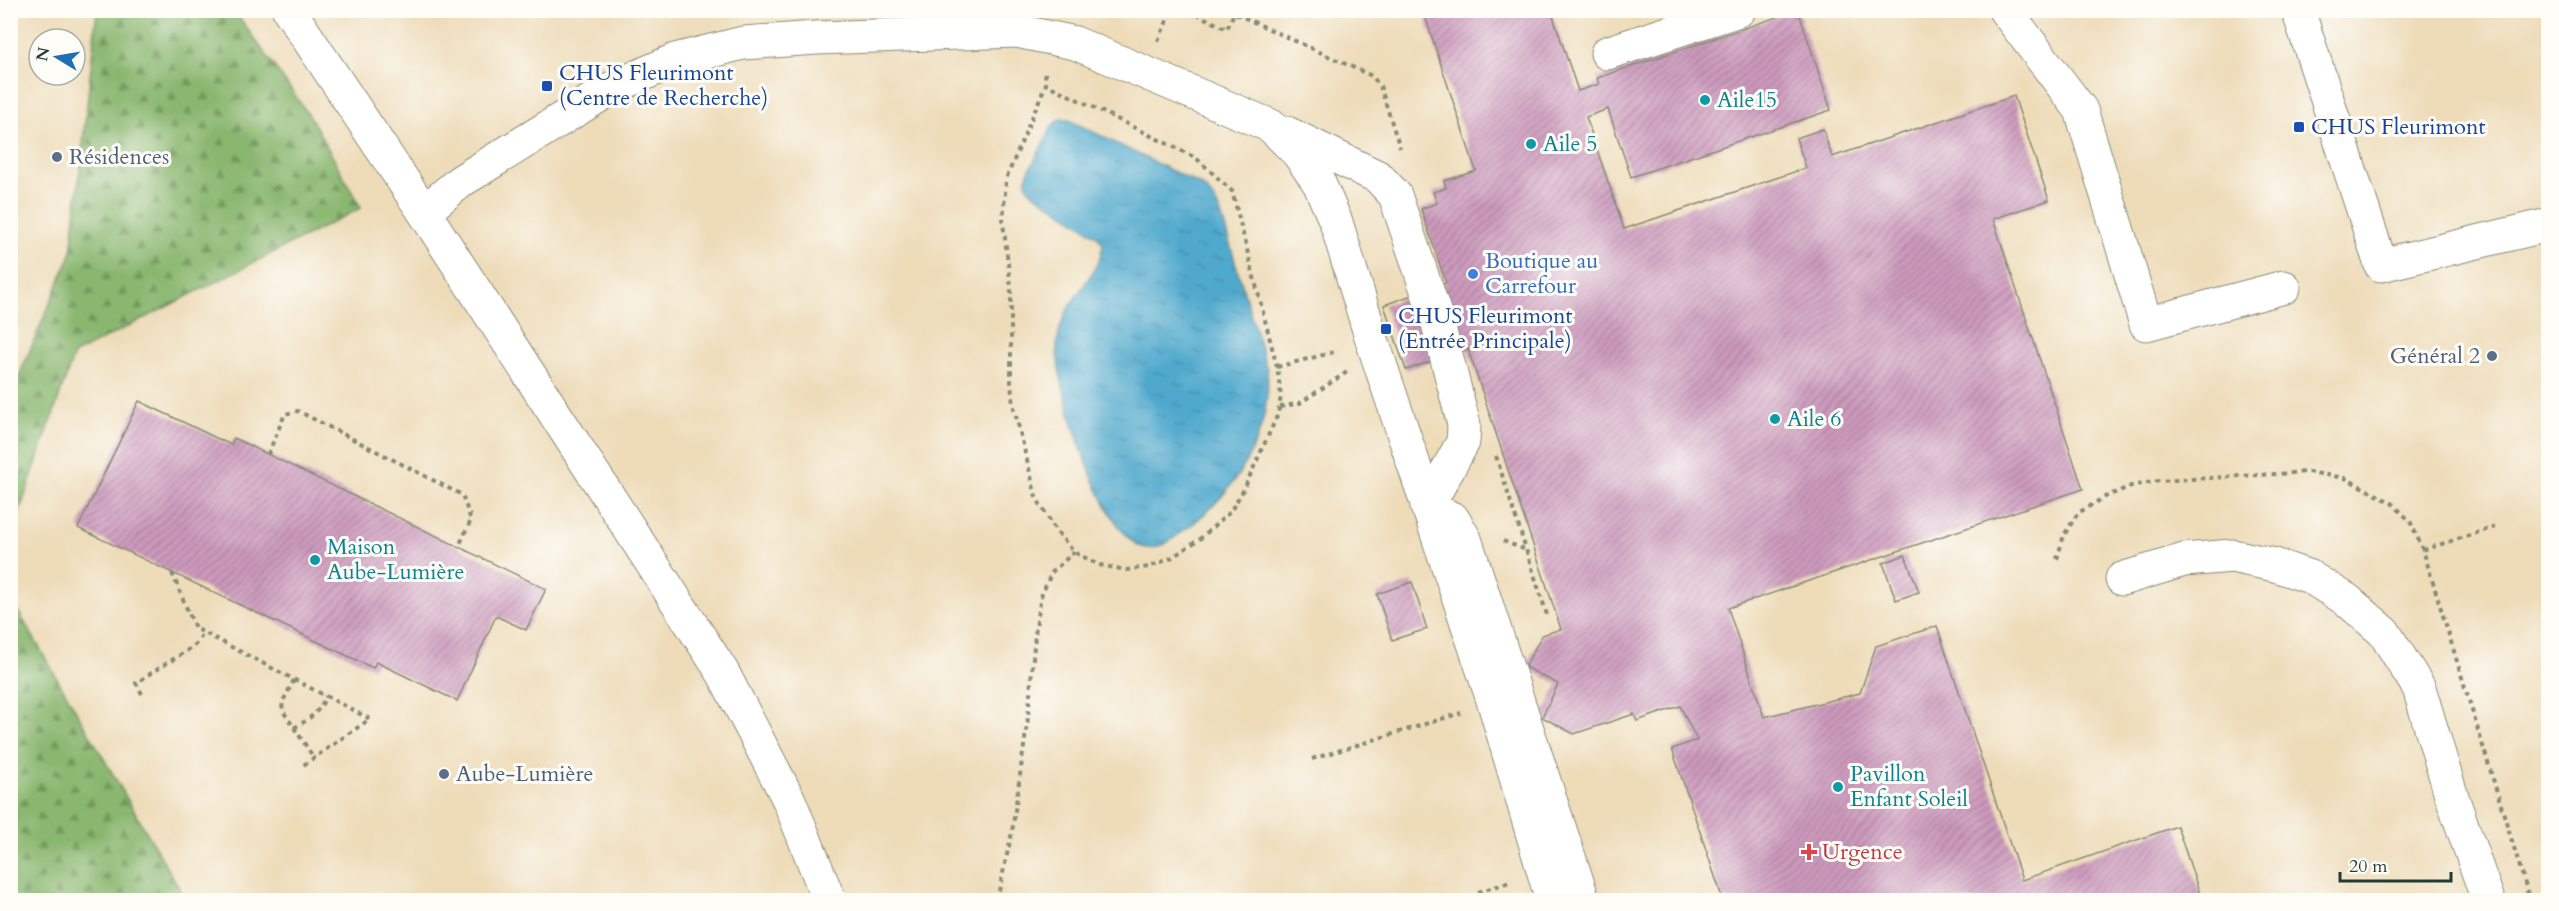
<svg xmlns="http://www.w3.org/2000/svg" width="2559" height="911" font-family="Cardo,serif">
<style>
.forest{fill:url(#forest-firs);stroke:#547a52;stroke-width:1.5}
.water{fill:url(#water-ripples);stroke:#387380;stroke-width:1.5}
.building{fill:url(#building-hatch)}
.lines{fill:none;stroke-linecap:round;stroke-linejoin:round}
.minor-casing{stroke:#868c76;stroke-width:35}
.path{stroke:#868c76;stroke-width:4;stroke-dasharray:4.5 4.5;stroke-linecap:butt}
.minor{stroke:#fff;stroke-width:33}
.transit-dot{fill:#1a4fb4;stroke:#fdfcf7;stroke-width:2}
.culture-dot{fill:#0f9aa8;stroke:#fdfcf7;stroke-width:2}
.service-dot{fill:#5c6f8a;stroke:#fdfcf7;stroke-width:2}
.shop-dot{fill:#3f7fe0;stroke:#fdfcf7;stroke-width:2}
.health-dot{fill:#e0444e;stroke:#fdfcf7;stroke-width:2}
.labels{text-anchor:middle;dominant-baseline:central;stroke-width:6;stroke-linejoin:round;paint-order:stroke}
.transit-label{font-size:22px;fill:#164399;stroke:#fdfcf7;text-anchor:start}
.culture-label{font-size:22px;fill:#0d838f;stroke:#fdfcf7;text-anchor:start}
.service-label{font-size:22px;fill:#4e5e75;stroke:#fdfcf7;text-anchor:start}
.shop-label{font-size:22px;fill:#366cbe;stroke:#fdfcf7;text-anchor:start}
.health-label{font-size:22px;fill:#be3a42;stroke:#fdfcf7;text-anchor:start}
</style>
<defs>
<pattern id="forest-firs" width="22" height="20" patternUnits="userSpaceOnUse" patternTransform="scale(1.5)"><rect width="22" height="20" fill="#8ab76f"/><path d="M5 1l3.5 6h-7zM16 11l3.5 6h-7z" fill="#70965c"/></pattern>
<pattern id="water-ripples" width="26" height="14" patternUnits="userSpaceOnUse" patternTransform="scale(1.5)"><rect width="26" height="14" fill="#50a9cd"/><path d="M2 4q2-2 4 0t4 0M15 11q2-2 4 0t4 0" fill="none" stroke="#428ba7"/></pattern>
<pattern id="building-hatch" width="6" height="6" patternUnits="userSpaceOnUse" patternTransform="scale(1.5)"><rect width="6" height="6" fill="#cd9abd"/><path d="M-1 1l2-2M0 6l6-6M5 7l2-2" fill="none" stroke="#a67f9a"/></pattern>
</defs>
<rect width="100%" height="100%" fill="#fdfcf7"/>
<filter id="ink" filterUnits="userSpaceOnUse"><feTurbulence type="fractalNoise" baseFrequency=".0167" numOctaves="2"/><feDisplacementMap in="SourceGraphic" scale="12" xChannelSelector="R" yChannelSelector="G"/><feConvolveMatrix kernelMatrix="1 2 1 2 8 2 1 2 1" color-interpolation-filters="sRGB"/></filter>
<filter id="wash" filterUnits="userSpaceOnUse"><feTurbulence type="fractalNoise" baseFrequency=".008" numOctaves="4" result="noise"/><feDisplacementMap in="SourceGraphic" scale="24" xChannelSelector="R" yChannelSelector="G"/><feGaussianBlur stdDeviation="1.35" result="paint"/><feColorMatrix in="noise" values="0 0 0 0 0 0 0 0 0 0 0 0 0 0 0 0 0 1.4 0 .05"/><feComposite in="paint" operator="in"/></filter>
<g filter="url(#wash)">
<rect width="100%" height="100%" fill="#eedcb9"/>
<path class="forest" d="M97,11L226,10L239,17L311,118L361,208L74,354L11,536V395L71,254Z
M10,599H11L186,900H11Z"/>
<path class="water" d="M1060,119H1067L1203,186L1214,199L1221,214L1267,369C1273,433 1234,496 1183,531C1172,539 1161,550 1147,548C1104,544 1056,385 1057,347C1059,301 1099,280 1103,244L1097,236L1029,190L1026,183L1027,175L1053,125Z"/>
<g id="blocks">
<path class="building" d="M1423,10H1551L1578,91L1599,84L1597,78L1798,10L1831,110L1631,177L1608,109L1586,117L1624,229L1806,168L1796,138L1823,129L1832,157L2014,96L2049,200L1993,219L2083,489L1728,608L1764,717L1860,693L1876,646L1937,626L2022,880L2177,826L2202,900H1723L1672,749L1697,740L1680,706L1637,721L1634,714L1574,734L1542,717L1558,684L1525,667L1542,635L1561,629L1468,349L1406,370L1384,305L1446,283L1421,209L1437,203L1433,192L1446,188L1444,181L1476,171Z
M139,401L231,445L234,438L546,589L526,630L496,616L457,701L376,662L373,668L78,528Z
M1905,555L1919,592L1896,600L1883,563Z
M1412,582L1427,629L1392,640L1377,594Z"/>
</g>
</g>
<g filter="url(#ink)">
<use href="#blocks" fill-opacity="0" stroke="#868c76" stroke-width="1.5"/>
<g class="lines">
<defs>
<path id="minor" d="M289,10L424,212L723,673L789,800L829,900
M2005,10L2081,110L2146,324L2284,287
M2298,10L2381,265L2548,225
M1607,53L1739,10
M1287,133L1378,177L1395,195L1437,320L1464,425L1463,442L1427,507
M424,212L461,181L610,89L675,60L743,43L817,38L1017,31L1075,43L1271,126L1298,153L1319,183L1336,222L1372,340L1494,703L1552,900
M1427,507L1453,519L1465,539L1583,900
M2122,579L2184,560L2232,556L2275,565L2310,577L2347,600L2384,632L2419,688L2450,791L2488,900"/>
</defs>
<use href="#minor" class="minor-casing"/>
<path class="path" d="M1188,10L1227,29L1234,13L1372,76L1380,86L1400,148
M1158,41L1172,10
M1045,73L1046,84L1006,179L1003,222L1011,288V384L1013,404L1036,497L1056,531L1074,552L1099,565L1126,570L1149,567L1171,558L1201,538L1230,512L1244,489L1278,414L1281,396L1277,367L1232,191L1196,158L1046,84
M1277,367L1338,351
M1280,407L1300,403L1347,372
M268,454L285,414L298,411L462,495L471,520L458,548
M1496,456L1548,618
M1503,541L1526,550
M2423,550L2495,527
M2057,559L2064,535L2078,513L2105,497L2131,486L2159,481L2308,472L2345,478L2392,503L2410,521L2423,550L2530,900
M172,573L195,628L370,719L302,766
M294,680L282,703L283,711L314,758
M142,694L136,683L194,646L204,633
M294,728C309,719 319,713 326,696
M1312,759L1461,713
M1478,892L1510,882
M997,900L1012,832L1028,718L1035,634L1041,596L1052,572L1074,552"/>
<use href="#minor" class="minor"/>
</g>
</g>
<g class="transit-dot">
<rect x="541" y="80" width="12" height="12" rx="3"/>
<rect x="2293" y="121" width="12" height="12" rx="3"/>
<rect x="1380" y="323" width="12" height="12" rx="3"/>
</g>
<g class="culture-dot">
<circle cx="1705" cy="100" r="6"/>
<circle cx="1531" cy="144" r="6"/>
<circle cx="1775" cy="419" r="6"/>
<circle cx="315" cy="560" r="6"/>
<circle cx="1838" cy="787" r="6"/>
</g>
<g class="service-dot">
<circle cx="57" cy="157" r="6"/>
<circle cx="2492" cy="356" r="6"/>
<circle cx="444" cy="774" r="6"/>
</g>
<circle class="shop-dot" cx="1473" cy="274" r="6"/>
<path class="health-dot" d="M1806 843h6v6h6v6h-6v6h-6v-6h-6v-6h6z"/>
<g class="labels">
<g class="transit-label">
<text x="559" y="73">CHUS Fleurimont<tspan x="559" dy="25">(Centre de Recherche)</tspan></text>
<text x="2311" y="127">CHUS Fleurimont</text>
<text x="1398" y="316">CHUS Fleurimont<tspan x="1398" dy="25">(Entrée Principale)</tspan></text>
</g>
<g class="culture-label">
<text x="1717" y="100">Aile15</text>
<text x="1543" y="144">Aile 5</text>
<text x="1787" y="419">Aile 6</text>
<text x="327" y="547">Maison<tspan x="327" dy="25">Aube-Lumière</tspan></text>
<text x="1850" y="774">Pavillon<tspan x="1850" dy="25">Enfant Soleil</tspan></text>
</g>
<g class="service-label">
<text x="69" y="157">Résidences</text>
<text x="2480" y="356" text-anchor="end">Général 2</text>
<text x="456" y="774">Aube-Lumière</text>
</g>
<g class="shop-label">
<text x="1485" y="261">Boutique au<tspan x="1485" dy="25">Carrefour</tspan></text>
</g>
<g class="health-label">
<text x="1822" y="852">Urgence</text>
</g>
</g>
<rect width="2559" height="911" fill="none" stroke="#fdfcf7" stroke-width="36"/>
<g transform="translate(57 57) rotate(281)"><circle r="28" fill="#fdfcf7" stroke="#a4b0a9" stroke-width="1.5"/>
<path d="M0-4.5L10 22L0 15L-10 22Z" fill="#1f6fb2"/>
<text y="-9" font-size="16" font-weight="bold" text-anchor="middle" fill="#1f3d34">N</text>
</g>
<path d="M2340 872v9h111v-9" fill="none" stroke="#1f3d34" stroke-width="3"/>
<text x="2349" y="872" font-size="18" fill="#1f3d34" stroke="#fdfcf7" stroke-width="4.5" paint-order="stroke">20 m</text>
</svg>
